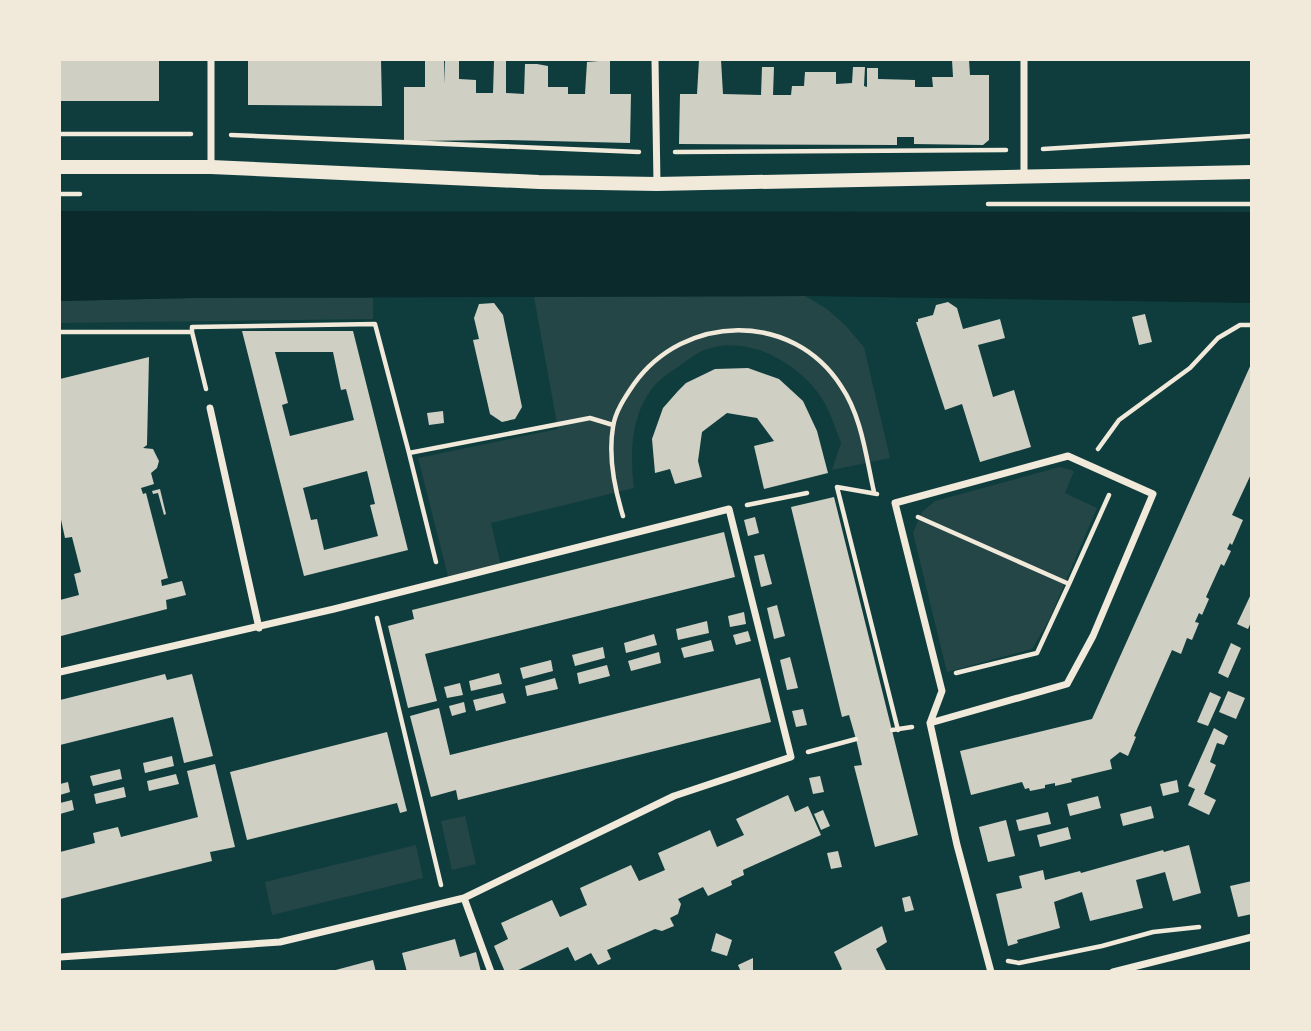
<svg xmlns="http://www.w3.org/2000/svg" width="1311" height="1031" font-family="Lato,sans-serif">
<style>
.green{fill:#244646}
.water{fill:#0a2a2b}
.building{fill:#cfcfc3;fill-rule:evenodd}
.lines{fill:none;stroke-linecap:round;stroke-linejoin:round}
.path{stroke:#f1e9da;stroke-width:4.5}
.minor{stroke:#f1e9da;stroke-width:7}
.secondary{stroke:#f1e9da;stroke-width:14}
</style>
<rect width="100%" height="100%" fill="#0f3d3e"/>
<path class="green" d="M805,296L827,309L846,326L864,347L890,458L832,470L841,443C835,427 829,408 819,394C794,360 744,333 702,351C694,355 686,361 679,366C669,373 658,380 651,390C630,419 630,455 634,488L491,523L501,566L449,580L418,458L558,429L534,297Z
M192,298H373V319L60,323V301Z
M1060,467L1074,471L1065,493L1097,508L1049,620L1032,649L947,672L913,533L922,512L935,501Z
M465,816L476,864L452,870L441,821Z
M416,845L423,878L272,915L265,882Z"/>
<path class="water" d="M60,211L1251,212V303L805,296L192,298L60,301Z"/>
<path class="building" d="M60,60H159V101H60Z
M248,60H381L382,106L248,105Z
M425,60H444L445,84V60H459V79L476,80V93H493L494,61L506,60V93L524,94L525,64H537L548,66V87H568V94H585L587,62L610,60V94H631L630,143L505,140L404,141V87H425Z
M699,60H721L723,94L761,95L762,67H774L773,95H791L792,86H804L805,72H836V84L852,83L853,67H865L864,86L867,87V68H878V79L915,80V87H933L932,77H953L952,60H969L970,75H989V140L983,145L914,144V137H897V145L679,144L680,94H697Z
M948,302L957,308L963,329L1000,319L1005,338L978,345L993,397L1014,390L1031,447L980,462L962,404L945,410L916,322H918V319L933,315L936,305Z
M494,303L503,315L522,407L515,419L502,422L490,414L473,340L479,339L474,318L479,304Z
M1145,314L1152,342L1139,345L1132,317Z
M242,331H353L408,550L304,576ZM275,352H333L341,390L346,389L354,420L290,436L282,405L288,403ZM367,471L375,504L370,505L378,536L324,550L317,519L311,520L303,488Z
M149,357L147,445L143,448L153,449L159,461L157,468L151,473L154,484L141,488L143,494L146,493L168,578L161,580L162,586L182,581L186,595L166,600L167,609L61,636L60,600L79,595L74,574L81,572L72,537L65,538L60,515V379Z
M1252,362V472L1232,515L1243,520L1232,545L1230,543L1227,549L1231,551L1224,566L1221,564L1206,597L1209,599L1202,615L1199,613L1195,622L1199,623L1192,640L1187,638L1181,654L1172,650L1134,736L1136,737L1128,756L1120,752L1110,760L1112,769L1071,779L1072,782L1055,786V783L1045,785V788L1030,791L1029,788L1025,789L1022,782L971,795L960,751L1092,719Z
M748,368L779,379L803,401L817,431L828,473L764,489L754,446L774,441L757,418L727,413L702,432L698,461L702,477L675,484L670,469L655,473L652,439L663,408L678,391L686,383L715,369Z
M443,411L444,423L429,425L427,413Z
M160,489L166,514L164,515L158,493L153,494L152,491Z
M834,497L918,835L875,847L854,766L862,765L856,739L849,715L842,717L791,507Z
M755,517L759,533L748,536L744,520Z
M724,532L735,577L425,654L437,701L408,708L388,626L414,619L412,610Z
M764,554L772,584L761,587L754,556Z
M1252,592V620L1248,629L1237,624Z
M777,605L785,636L774,639L767,608Z
M744,612L746,624L730,627L728,616Z
M707,621L709,633L678,640L676,629Z
M748,631L751,641L736,645L733,635Z
M654,634L657,645L626,653L624,643Z
M711,640L714,651L684,658L681,648Z
M1231,643L1241,648L1228,678L1218,673Z
M603,647L605,658L575,666L572,655Z
M659,652L661,663L631,671L628,661Z
M790,657L798,688L787,690L780,660Z
M551,660L553,671L523,679L520,668Z
M607,665L610,676L579,684L577,673Z
M499,673L502,684L471,691L469,681Z
M165,674L167,680L192,674L213,756L184,763L173,717L60,745V700Z
M555,678L558,689L527,696L525,686Z
M760,678L771,722L458,800L456,790L431,797L410,716L439,708L450,755Z
M460,683L463,695L447,698L444,687Z
M1228,691L1245,698L1236,719L1219,712Z
M1210,692L1221,697L1208,726L1197,722Z
M503,693L506,703L476,711L473,700Z
M464,702L466,712L452,716L449,706Z
M803,709L807,725L796,727L792,711Z
M1214,728L1228,736L1224,745L1217,743L1210,762L1216,765L1204,794L1216,800L1209,815L1188,805L1195,789L1188,786Z
M387,732L407,811L400,813L397,803L247,840L230,772Z
M172,756L174,766L145,773L143,763Z
M215,764L235,847L210,852L212,861L60,899V852L95,843L93,833L118,827L121,837L198,817L187,771Z
M120,769L122,779L93,786L90,776Z
M176,774L179,784L149,791L147,781Z
M820,776L824,792L813,794L809,778Z
M1177,780L1179,792L1163,796L1160,784Z
M68,782L70,792L60,795V784Z
M124,787L126,797L96,804L94,794Z
M788,795L795,812L808,806L821,835L743,870L744,875L731,881L732,885L708,896L703,887L678,899L681,904L678,914L670,918L674,926L662,931L655,929L607,950L611,959L598,965L591,953L575,961L568,947L514,972H505L494,946L508,939L501,923L552,900L560,917L587,905L580,888L631,865L639,881L651,876L665,870L658,853L710,830L717,847L744,835L736,819Z
M1098,796L1101,808L1070,816L1067,804Z
M72,800L74,810L60,814V803Z
M1151,806L1154,818L1123,826L1120,814Z
M823,810L830,826L821,830L814,814Z
M1048,812L1051,824L1019,831L1016,820Z
M1006,820L1015,856L988,862L979,827Z
M1068,827L1071,839L1040,847L1037,835Z
M1189,845L1201,893L1173,901L1165,872L1151,876L1136,880L1143,908L1090,921L1082,892L1054,902L1060,928L1017,940L1018,943L1008,946L996,894L1022,888L1019,876L1043,870L1045,880L1080,871L1081,873L1163,850L1164,852Z
M838,851L842,867L831,869L827,853Z
M1252,881V914L1238,917L1230,886Z
M910,896L914,910L905,912L902,898Z
M882,926L887,942L876,949L887,972H838L842,969L834,952Z
M716,933L732,940L727,956L711,951Z
M455,939L460,957L476,952L481,972H407L402,953Z
M753,958V972H741L738,965Z
M373,960L376,972H333L332,971Z"/>
<g class="lines">
<path class="path" d="M60,134H191
M231,135L639,152
M1043,149L1252,136
M675,152L1006,150
M60,194H80
M988,204H1252
M60,332H192
M192,332V327L375,324L409,453
M192,332L206,389
M1098,449L1119,420L1190,368L1218,338L1240,325H1252
M877,494L837,487L898,730
M747,505L807,493
M623,516C614,487 608,457 613,427C615,412 625,397 634,384C684,314 792,310 841,386C862,417 866,457 874,492
M918,517L1069,584L1037,653L956,673
M436,562L409,453L590,418L613,425
M1069,584L1109,495
M377,618L441,885
M892,730L912,727
M808,752L856,739
M1008,961L1019,963L1102,946L1153,932L1199,927"/>
<path class="minor" d="M211,60V167
M655,60L657,184
M1024,60V178
M210,408L259,628
M60,672L334,609L729,509L791,757L674,796L464,898L280,942L60,957
M930,723L1067,684L1093,636L1153,494L1068,456L895,503L942,691L930,723L957,845L991,972
M464,898L491,972
M1113,972L1252,937"/>
<path class="secondary" d="M60,167H211L539,182L657,184L1252,172"/>
</g>
<rect width="1311" height="1031" fill="none" stroke="#f1e9da" stroke-width="122"/>
</svg>
